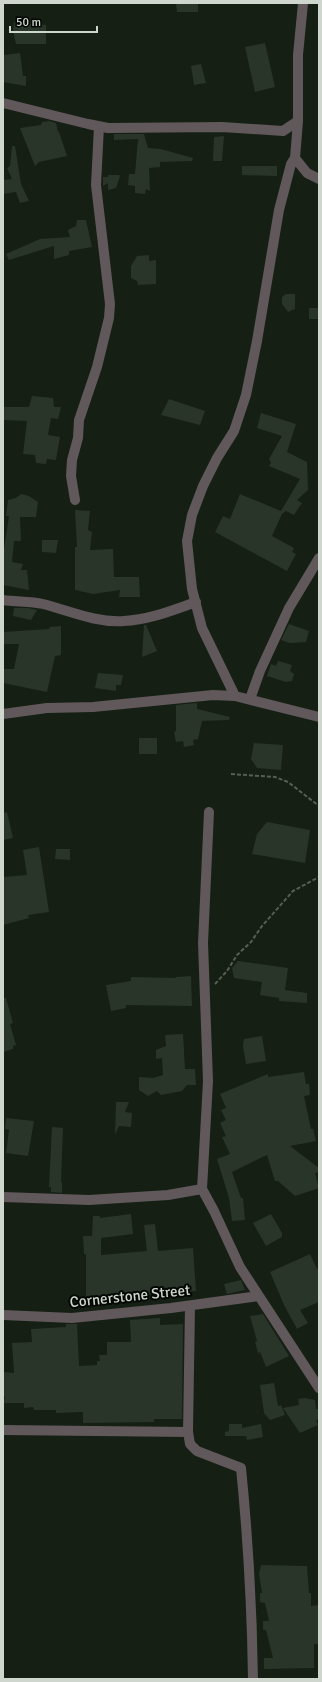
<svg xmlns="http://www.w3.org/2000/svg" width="322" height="1682" font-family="Signika,sans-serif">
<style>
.building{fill:#2a352a}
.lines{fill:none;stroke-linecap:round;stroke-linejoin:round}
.path{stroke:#565f55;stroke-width:2;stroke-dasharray:4 2;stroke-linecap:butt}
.street{stroke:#60585a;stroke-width:10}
.labels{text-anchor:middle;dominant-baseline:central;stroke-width:4;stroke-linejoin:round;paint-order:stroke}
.street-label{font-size:15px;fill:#cfd6ce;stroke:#040804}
</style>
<rect width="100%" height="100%" fill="#151f14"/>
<path class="building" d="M176,3H198V12H177Z
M14,22L46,25V44H16L13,31Z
M265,43L275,87L255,92L245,47Z
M20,53L23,76H26V86L3,82L4,55Z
M201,64L206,83L194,85L191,66Z
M50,121L56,123L58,132H59L67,156L39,162L35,166L20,128L41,125L42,122Z
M114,134H144L148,148L161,149L193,158L192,161L160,162V167L149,168L150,191L146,189L145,194L135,193V186L128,185L129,174H135L138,139L114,140Z
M224,136L222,161H213L214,137Z
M12,146H15L21,184L29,201L20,203L16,192L3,194V180L12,179L7,168L10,166Z
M242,166H277V176L242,175Z
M108,175H119L120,176L116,188L108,190V183L103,186V177H108Z
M77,220H86L92,247L69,251V255L54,259V246L9,260L6,254L40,239L70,237L68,230L76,226Z
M149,255V261L156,260V284L138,285L137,281L131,278V266L137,256Z
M286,294H295V309L288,312L282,304V297Z
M309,308H318V319H309Z
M32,396L53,398L54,407H61L58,419L51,418L48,435L60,437L56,460L47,459L46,464L36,463L35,455L23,454L27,421L3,420V407H29Z
M169,399L205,411L200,425L161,415Z
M261,413L296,424L287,452L307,462L308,490L297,500L302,503L294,515L286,511L282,514L272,536L294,548L292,552L296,554L287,571L215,532L223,516L230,519L240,494L281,511L300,479L269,466L271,463L269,459L282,436L257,428Z
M21,494L29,496L38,502L36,517H20L21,541H14L12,562L23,564L21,570H27L29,590L3,585L4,549L9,516H6L8,500L16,498Z
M75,510L90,511L88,530L92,532L90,550L113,549L114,577H139L140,597H119L120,590L93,594L75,590V547H77Z
M42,540H58L56,553L42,552Z
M14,608H28L37,610L31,620L13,616Z
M289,624L309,631L306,642L290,643L281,640Z
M144,625H146L157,651L142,657Z
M61,626V655L55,656L47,692L3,683V669H14L19,644H3V632L49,629L50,627Z
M278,661L292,665L290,671L294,674L292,681L286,682L267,676L271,664L276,666Z
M98,673L123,675L121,685H116V691L95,688Z
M197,703V709L230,717L229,720L202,721L198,739L193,740L194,745L184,747L183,741L176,742L174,732L176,731V705Z
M139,738H157V754H139Z
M254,743L283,745L281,770L257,768L251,759Z
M7,812L13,838L3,840V813Z
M267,822L310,830L305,863L252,854L257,834Z
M39,847L49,912L28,915L29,918L3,925V877L27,875L23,850Z
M56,849H70V860L55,859Z
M238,961L288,968L285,990L307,993V1003L279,1001V998L260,995L262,982L234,978L232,968Z
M191,976L192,1006L126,1005V1008L111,1011L106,985L131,981V977L176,978V977Z
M3,998H6L13,1023L10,1024L16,1045L13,1046V1049L3,1052Z
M183,1034L185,1069H195L196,1085H187L182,1091L161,1095L157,1091L148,1096L139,1090V1077L153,1078L163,1075L162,1058L156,1059V1050L166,1046L165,1035Z
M262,1036L266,1061L246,1064L243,1046L244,1039Z
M304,1072L306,1084H309L310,1095L304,1096L311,1129H313L316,1141L290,1146L319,1168V1172L315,1173L319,1188L295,1196L278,1181H275L267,1155L232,1172L241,1198H243L245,1220L232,1221L229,1198L217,1159L230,1154L222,1137L226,1136L220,1123L226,1120L221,1110L226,1108L220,1094L268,1074V1077Z
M116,1102H129L125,1112L132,1113L131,1127L119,1126L115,1135Z
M6,1118L34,1121L28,1156L6,1153L9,1130L5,1129Z
M52,1127L63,1128L61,1182H62V1193L51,1192V1187H49Z
M131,1214L133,1234L101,1238V1255L147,1251L144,1225L155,1224L158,1251L193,1248L196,1291L102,1298V1301H86V1254H84L83,1236H92L93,1216H100V1218Z
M271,1214L282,1233V1237L266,1246L253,1223Z
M310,1254L317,1269L319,1268V1302L300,1310L308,1323L297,1329L284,1305L270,1272Z
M241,1280L245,1290L227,1294L224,1284Z
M263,1314L289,1356L266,1367L260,1352L258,1353L255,1342L257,1341L250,1316Z
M160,1318V1325L183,1324L182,1419H154V1422L83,1423V1412L56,1413V1410H34L33,1407L24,1408V1403H4L5,1396H3L4,1372L14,1373L12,1343L32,1342L31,1329L66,1327V1324H77L79,1366L97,1365V1361H100L99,1355H107V1342H131L130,1320Z
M274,1383L278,1406L281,1405L285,1415L270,1420L264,1413L260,1385Z
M304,1398L315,1400L316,1409H319V1419L316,1420L318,1425L300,1433L283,1408L299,1405L298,1399Z
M229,1424H242V1428L261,1424L263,1437L247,1440L246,1436H225V1432L229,1431Z
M261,1565L307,1566L309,1593H311V1606L319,1605V1644H314V1668L264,1669V1658H273L266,1630H263V1621H269L265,1603L260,1602V1593H262L259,1574Z"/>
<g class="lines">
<path class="path" d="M231,774L275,777L288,782L319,806
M215,984L227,971L237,955L251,942L262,926L293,891L319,877"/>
<path class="street" d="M3,103L88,124L108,128L222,127L283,131L298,121
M295,158L307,173L319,179
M75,500L71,476L72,460L78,438L79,420L97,367L109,318L110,304L96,185L99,126
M3,600C16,602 30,601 43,604C70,611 96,623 124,621C149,620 173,610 196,602
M235,696L202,628L192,589L187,541L192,515L203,486L217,458L234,431L246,395L257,341L279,210L291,164L295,158L298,121V55L303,3
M250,699L260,671L289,608L319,558
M3,714L47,708L93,707L213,695L235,696L319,717
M202,1189L208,1081L203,943L209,812
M3,1197L89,1200L168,1195L202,1189L214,1211L240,1267L319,1388
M190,1306L188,1432L190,1444L197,1451L241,1468C248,1538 252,1609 253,1679
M3,1315L72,1318L171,1308L259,1296
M3,1430L188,1432"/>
</g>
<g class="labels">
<g class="street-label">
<text transform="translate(130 1296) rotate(-6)">Cornerstone Street</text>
</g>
</g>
<rect width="322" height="1682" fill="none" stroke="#cfd6ce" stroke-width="8"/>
<path d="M10 26v6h87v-6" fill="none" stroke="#cfd6ce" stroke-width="2"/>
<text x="16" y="26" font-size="12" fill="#cfd6ce" stroke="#040804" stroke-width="3" paint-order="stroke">50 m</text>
</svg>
